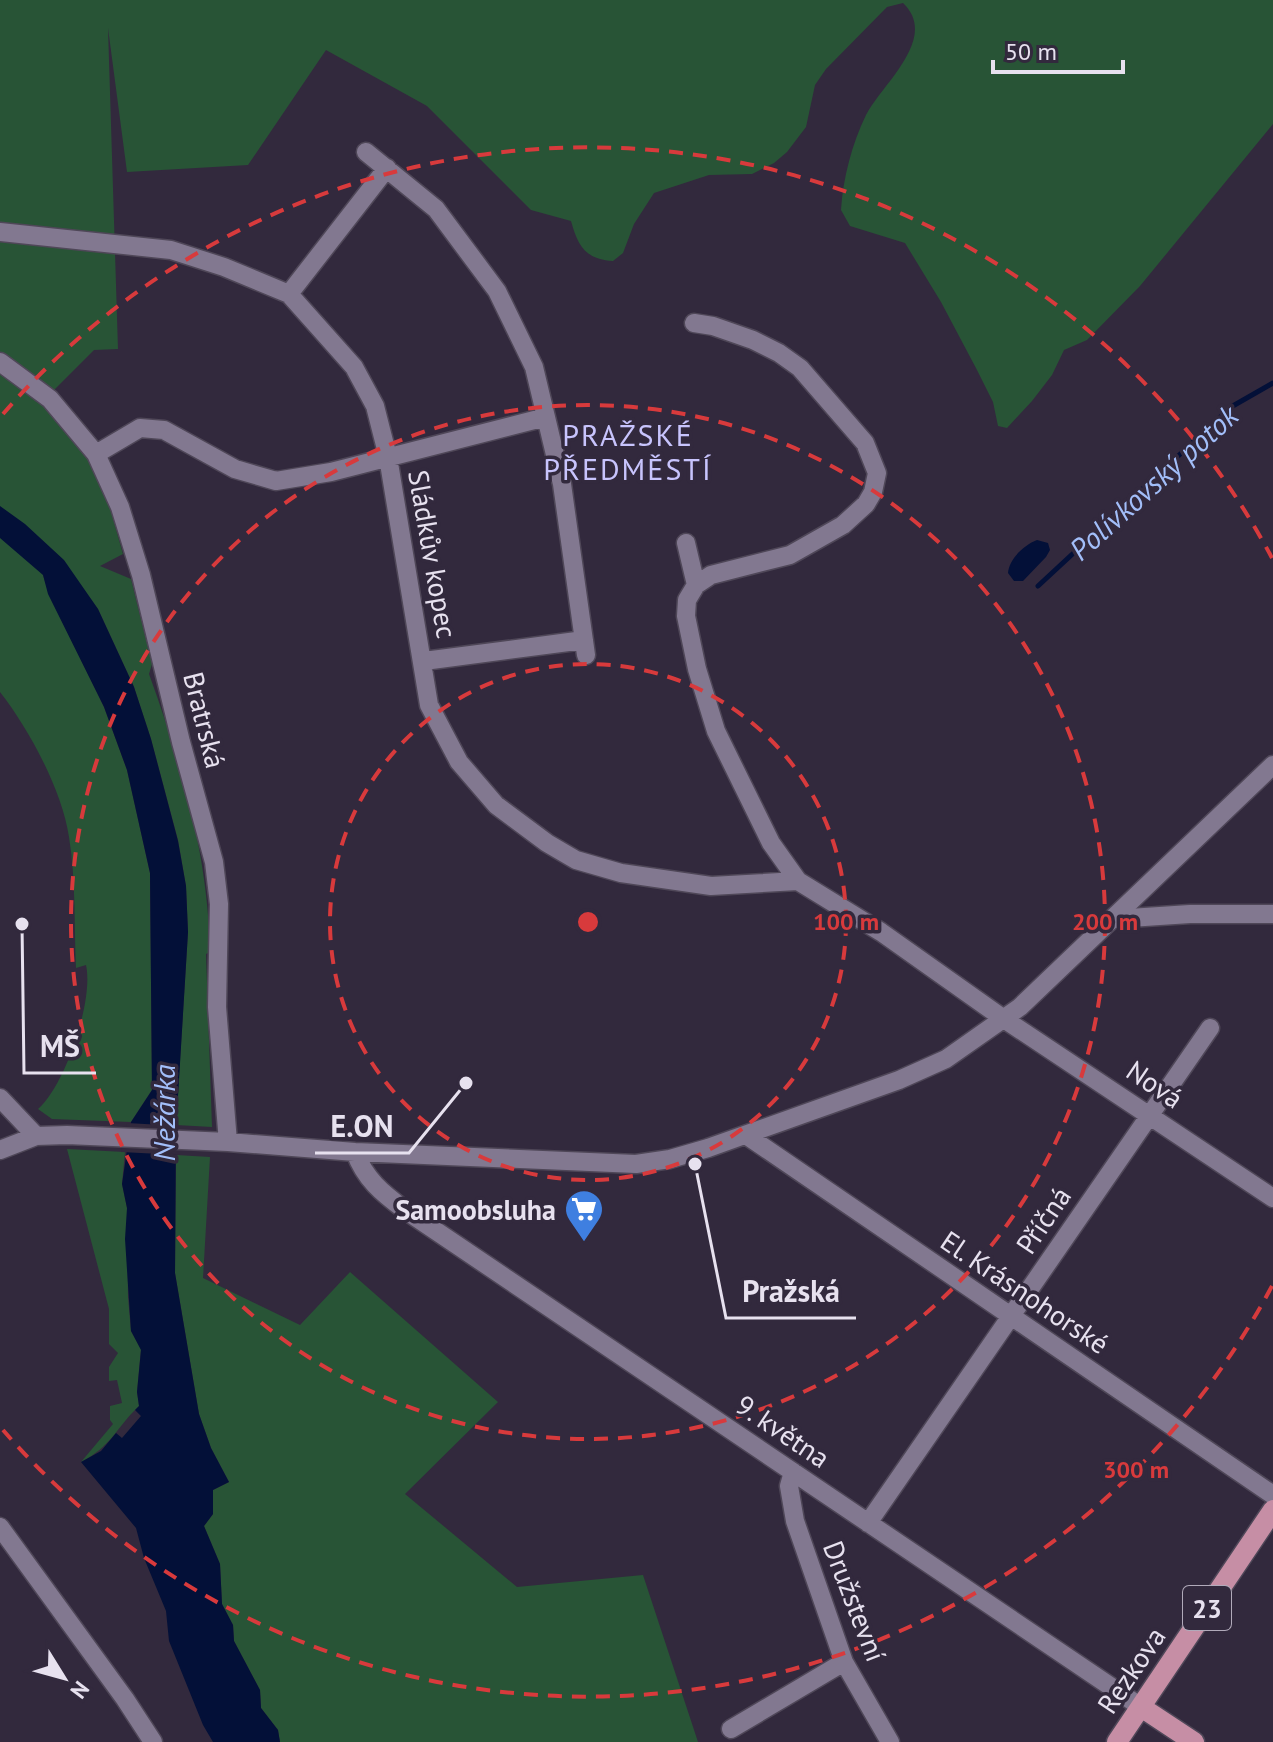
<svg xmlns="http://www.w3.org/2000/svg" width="1273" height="1742" font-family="'PT Sans',sans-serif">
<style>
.green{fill:#285436}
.water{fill:#031038}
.pier{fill:#32293d}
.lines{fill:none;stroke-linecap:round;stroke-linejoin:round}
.stream{stroke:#031038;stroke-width:5}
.minor-casing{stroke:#4f4758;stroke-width:21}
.major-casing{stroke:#4f4758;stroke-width:23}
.minor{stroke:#827890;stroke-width:18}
.major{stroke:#c68ea5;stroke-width:20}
.ring{fill:none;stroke:#d83a3c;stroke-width:4;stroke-dasharray:14 10}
.labels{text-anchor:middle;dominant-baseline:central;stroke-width:7;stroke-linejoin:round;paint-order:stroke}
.shield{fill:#32293d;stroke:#b1aaba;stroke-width:2}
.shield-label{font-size:26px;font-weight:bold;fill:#e7e1ef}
.street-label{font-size:28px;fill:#e7e1ef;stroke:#32293d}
.poi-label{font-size:28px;font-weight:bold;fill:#e7e1ef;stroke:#32293d;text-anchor:end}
.neighbourhood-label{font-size:30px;letter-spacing:2px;fill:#c8c4fd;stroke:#32293d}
.water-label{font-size:30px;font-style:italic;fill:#a2bef9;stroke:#32293d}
.centre{fill:#d83a3c;stroke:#32293d;stroke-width:4}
.ring-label{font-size:24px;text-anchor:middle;font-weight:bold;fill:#d83a3c;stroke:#32293d;stroke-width:7;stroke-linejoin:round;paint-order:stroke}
.leader{fill:none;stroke:#e7e1ef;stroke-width:3}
.callout-dot{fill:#e7e1ef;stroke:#32293d;stroke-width:3}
.callout-label{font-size:30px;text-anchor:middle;font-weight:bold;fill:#e7e1ef;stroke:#32293d;stroke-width:7;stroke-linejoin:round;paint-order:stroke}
</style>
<rect width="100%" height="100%" fill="#32293d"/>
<path class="green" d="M0,0H1273V124L1140,286L1087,340L1064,350L1052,375L1032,401L1007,428L998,426L993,402L977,370L941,302L905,243L850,226L841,210C843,178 852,144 866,115C881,85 940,38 903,3L887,7L826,69L815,85L806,127L787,152L774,163L752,174L709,175L654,193L634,224L623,253L613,261C585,259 578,246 571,221L531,210L427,106L326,50L248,165L127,172L108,28L118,349L94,350L41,403L68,431L101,476L123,554L100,566L131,579L152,664L149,674C182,765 208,855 210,952L206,954L212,1127L176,1125L188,932L186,886L178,840L151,739L134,687L98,609L63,561L43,575L49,594L104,707L127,770L150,873L152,1090L131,1122L52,1119L38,1109C65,1086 94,1000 86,965L76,968C74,925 76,880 69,837C62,790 29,729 0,692Z
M67,1149L125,1152L122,1184L127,1208L128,1297L131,1331L141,1349L137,1392L139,1406C115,1429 112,1446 81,1462L113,1424L110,1420V1406L122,1403L117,1380L109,1381V1367L118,1353L109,1344V1309Z
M176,1155L210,1157L203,1278L300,1325L350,1272L498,1402L405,1494L517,1587L643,1575L698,1742H280L278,1730L261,1708L260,1690L234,1641L233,1625L222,1604L220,1564L204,1526L213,1514V1490L229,1482L211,1448L199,1414L175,1273Z"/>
<path class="water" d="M0,506L25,524L64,560L98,609L134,687L151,739L178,841L186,886L188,932L176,1129L175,1273L199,1414L211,1448L229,1482L213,1490V1514L204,1526L220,1564L222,1604L233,1625L234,1641L260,1690L261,1708L278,1730L280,1742H213L203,1725L169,1641L166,1611L144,1558L136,1528L81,1462L101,1451L116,1433L122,1438L141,1416L135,1410L139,1406L137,1392L141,1350L131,1331L125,1239L127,1208L122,1184L131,1122L152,1090L150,873L127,770L104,707L48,594L43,575L0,538Z
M1037,540L1048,543L1050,550L1046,557L1023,581H1014L1008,573C1009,559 1024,545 1037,540Z"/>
<path class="pier" d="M127,1123L180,1126V1155L121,1152Z"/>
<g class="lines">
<path class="stream" d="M1038,586L1231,407L1273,383"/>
<defs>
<path id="minor" d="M366,152L436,209L497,291L534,367L562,484L586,655
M0,232L171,250L224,267L289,294L354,367L375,406L388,457L429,705L459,762L496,805L547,843L576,860L621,873L711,886L798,881
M289,294L387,168
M694,323L713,326L753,340L779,353L800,368L865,443L877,473L873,492L866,504L843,525L790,555L711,575L696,585L687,600L686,616L697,669L716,731L771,843L798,881L881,932L1004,1019L1273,1198
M0,362L50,399L96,454L120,507L141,575L181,742L214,862L219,904L217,1007L228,1142
M96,454L140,428L164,430L235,469L276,481L331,472L546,417
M686,543L696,585
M424,661L584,640
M1114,919L1190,914H1273
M0,1098L36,1136
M746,1135L1273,1495
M0,1150L36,1136L67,1135L228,1142L355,1152L636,1164L670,1159L708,1148L899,1080L946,1059L1020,1007L1273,765
M355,1152C365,1179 382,1193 405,1210L1141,1707
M793,1472L789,1486L795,1521L844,1662L890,1742
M868,1523L1210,1028
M0,1527L125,1699L153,1742
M731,1729L844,1662"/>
<path id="major" d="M1141,1707L1194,1742
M1117,1742L1273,1510"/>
</defs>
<use href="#minor" class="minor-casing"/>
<use href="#major" class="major-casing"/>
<use href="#minor" class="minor"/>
<use href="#major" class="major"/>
</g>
<g class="ring">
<circle cx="588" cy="922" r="258"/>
<circle cx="588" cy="922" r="517"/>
<path d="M1272 1286A775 775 0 0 1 3 1430M3 414A775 775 0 0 1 1272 558"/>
</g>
<defs>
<symbol id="supermarket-pin" viewBox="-11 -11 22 30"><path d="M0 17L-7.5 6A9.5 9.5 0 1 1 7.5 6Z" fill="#3f7fe0" stroke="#32293d"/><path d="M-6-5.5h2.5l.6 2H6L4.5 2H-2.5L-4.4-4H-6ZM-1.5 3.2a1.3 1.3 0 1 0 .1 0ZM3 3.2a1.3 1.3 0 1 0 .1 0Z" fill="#fff"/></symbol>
</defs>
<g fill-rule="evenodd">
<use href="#supermarket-pin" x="562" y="1187" width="44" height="60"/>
</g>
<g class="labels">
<rect class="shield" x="1183" y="1586" width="48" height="44" rx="6"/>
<g class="shield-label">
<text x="1207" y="1608">23</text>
</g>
<g class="street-label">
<text transform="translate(433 554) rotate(80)">Sládkův kopec</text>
<text transform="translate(205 720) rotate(76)">Bratrská</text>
<text transform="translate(1155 1084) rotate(34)">Nová</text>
<text transform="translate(1043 1220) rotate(-56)">Příčná</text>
<text transform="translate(1025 1292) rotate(34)">El. Krásnohorské</text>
<text transform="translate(783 1431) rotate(34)">9. května</text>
<text transform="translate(855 1601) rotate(69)">Družstevní</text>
<text transform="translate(1131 1670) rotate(-56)">Rezkova</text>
</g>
<g class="poi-label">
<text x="556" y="1209">Samoobsluha</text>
</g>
<g class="neighbourhood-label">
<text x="628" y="434">PRAŽSKÉ<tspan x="628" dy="34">PŘEDMĚSTÍ</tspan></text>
</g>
<g class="water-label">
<text transform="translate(1153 482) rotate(-42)">Polívkovský potok</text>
<text transform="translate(163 1113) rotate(-90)">Nežárka</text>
</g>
</g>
<circle cx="588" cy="922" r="12" class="centre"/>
<g class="ring-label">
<text x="846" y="930">100 m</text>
<text x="1105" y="930">200 m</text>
<text x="1136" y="1478">300 m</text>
</g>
<path class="leader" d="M22 924L24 1073H96M466 1083L409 1153H315M695 1164L726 1318H856"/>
<g class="callout-dot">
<circle cx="22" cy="924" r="8"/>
<circle cx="466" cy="1083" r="8"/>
<circle cx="695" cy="1164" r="8"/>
</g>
<g class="callout-label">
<text x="60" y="1057">MŠ</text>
<text x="362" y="1137">E.ON</text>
<text x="791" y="1302">Pražská</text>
</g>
<g transform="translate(64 1678) rotate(127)" stroke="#32293d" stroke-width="6" paint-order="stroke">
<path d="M0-6L14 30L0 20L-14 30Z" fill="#e7e1ef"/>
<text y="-12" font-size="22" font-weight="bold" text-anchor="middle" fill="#e7e1ef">N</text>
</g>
<path d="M993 60v12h130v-12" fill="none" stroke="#e7e1ef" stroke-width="4"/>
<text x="1005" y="60" font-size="24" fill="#e7e1ef" stroke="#32293d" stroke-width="6" paint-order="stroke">50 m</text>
</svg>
